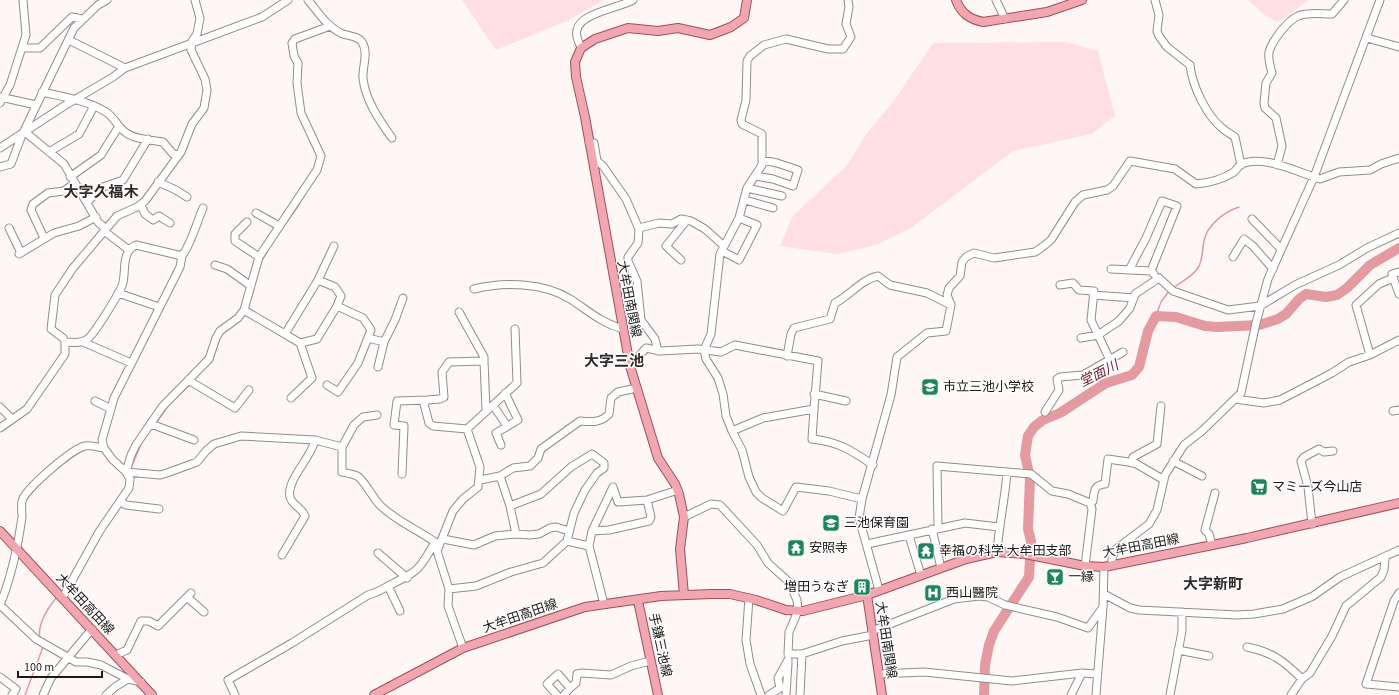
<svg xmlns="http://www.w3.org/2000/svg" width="1399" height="695" font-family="'Source Sans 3','Noto Sans JP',sans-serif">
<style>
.green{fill:#ffdfe1}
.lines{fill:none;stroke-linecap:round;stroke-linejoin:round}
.stream{stroke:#e39aa1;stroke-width:1.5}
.river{stroke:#e39aa1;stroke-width:10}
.minor-casing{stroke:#978a8a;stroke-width:9}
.major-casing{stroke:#a04e5a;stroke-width:10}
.minor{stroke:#fff;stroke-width:7}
.major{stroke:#f1a7b1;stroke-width:8}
.labels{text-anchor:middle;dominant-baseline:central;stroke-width:3;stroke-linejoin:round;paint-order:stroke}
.street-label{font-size:13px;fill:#1d1718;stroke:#fff}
.poi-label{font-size:13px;fill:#1d1718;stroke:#fff;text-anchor:start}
.water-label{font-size:14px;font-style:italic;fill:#7a2434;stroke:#fff}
.quarter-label{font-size:15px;font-weight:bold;fill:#352a2b;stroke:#fff}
</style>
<rect width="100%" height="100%" fill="#fff6f6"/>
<path class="green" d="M462,0H604L567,21L496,50Z
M1248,0H1309L1278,22L1266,16Z
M1067,42L1098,51L1115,116L1091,134L1013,151L911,228L876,245L837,254L780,246L792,217L848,164L866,134L893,102L933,43Z"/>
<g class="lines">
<path class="stream" d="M285,224L296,209L307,190
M261,262L268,250
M1173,288C1181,282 1192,277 1198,268C1203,260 1202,250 1204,241C1207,225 1224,212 1239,207
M247,310L254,289
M1156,316L1161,302L1169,291
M234,325L246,313
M213,358L219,341
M193,381L201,372
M170,403L191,384
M156,423L168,406
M131,468L142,442
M40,639C37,625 48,608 56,598
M25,695L43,647"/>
<path class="river" d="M984,695L985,665L989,645L994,631L1029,577L1031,541L1028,529L1030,478L1025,455L1028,436L1034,427L1043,420L1060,413L1106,383L1132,375L1139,367L1148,331L1156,316L1176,317L1205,326L1217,327L1259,325L1278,319L1286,314L1299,299L1306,294L1326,297L1337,295L1347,288L1370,265L1399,248"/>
<defs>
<path id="minor" d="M308,0C318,12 328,28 343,34C349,36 358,36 362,42C369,53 362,67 363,78C365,100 380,121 392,138
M996,0L1005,19
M1155,0L1159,15L1157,31L1159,36L1167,47L1190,65C1192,85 1206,115 1222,128C1226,132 1231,134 1235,137L1241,165
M1367,38L1399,47
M69,40L125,68
M22,48H40L72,17L82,19
M581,48C579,42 575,36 577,30C580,13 619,8 633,0
M42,92C63,97 87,100 106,112C114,117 118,127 125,132C135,140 152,140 163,142L173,154L178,155
M0,97L36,105
M0,103L10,85L26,35L23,0
M25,132L64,164L98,222L106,229
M589,143H594L597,161L603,166L626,199L639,229L638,243L628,257V261L637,281L641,320L655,339L658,351
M0,148L64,106L113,77L125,68L262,17L288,0
M49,152L79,134L94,106
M1277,165L1282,146L1276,118L1265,108L1264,103L1266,83L1272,73C1270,66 1268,59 1269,52C1272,41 1287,21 1298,16C1308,12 1321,14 1332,14L1344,0
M0,167L11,164L22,135L74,28L98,5L107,0
M755,176L773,179L793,186L798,170L777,163L762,160
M70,177L101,155L119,126
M158,182L176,190L187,197
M747,188L782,196
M745,200L773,208
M87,202L103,187L123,180L148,139
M141,205L145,214L153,220L159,216L170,223
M256,213L279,226
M1252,219L1281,249
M247,222L235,234V241L259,257
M9,228L21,253
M639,228L659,223L672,224L681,219L691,221L705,229L724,246
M104,231L129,250
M44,238L31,210L33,204L48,193L64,191L75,183
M722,251L739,260L757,225L739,218
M19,254L54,233L79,226L96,217
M182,256C192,242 196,224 203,208
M1233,257L1244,239L1253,246L1273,269
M681,260L666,246L687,220
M215,265L227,269L251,286
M1111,269L1151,271L1154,274
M1129,270L1146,238L1162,201L1177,206L1151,271
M1399,272L1392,274L1399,294
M318,280L335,287L341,296L337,306L363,318L371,330L358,363L338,392L327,385
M1060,285L1073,283L1079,290L1094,291L1091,320L1109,358
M474,289C504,282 543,282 570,299C589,311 601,323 623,329
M118,293L159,307
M1093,295L1134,298
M244,310L300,343L317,339L337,306
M459,312L484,357V361
M285,334L318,280L334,246
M368,338L384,342L378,367
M1081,338L1098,335L1119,321L1130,308L1135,294L1159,278L1173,291L1228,310L1260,306L1295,285L1339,265L1367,248L1399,233
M83,342L131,363
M384,342L395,320L403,298
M1370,355L1356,305L1379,284L1393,278
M787,356L791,334L794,328L830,319L835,303C849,296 862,279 878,276L890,285L927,293L951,305
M630,366L646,348L660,351L698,349L721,352L735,345L818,361L814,409L763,418L732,431L742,450L749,477L756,492L762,498L783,511L796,487L829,491L862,499
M188,380L235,408L249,390
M814,394L846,401
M291,398L312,378L300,343
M1235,399L1264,403L1280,400L1332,373L1349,362L1370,355L1399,340
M95,401L111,409
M493,405L507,426
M0,407L12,419
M814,409L812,439C839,442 851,450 873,465
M1393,411L1399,410
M1045,412L1059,390L1057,379L1060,377L1083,375L1123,352
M377,415L363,417L354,425L342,447V472C347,473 353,474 357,476C364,479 374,501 382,507C399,523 421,531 439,545
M151,424L194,440
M0,428L27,409L65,354V342L63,338L51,329L55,295L73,268L117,216L137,207L145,201L181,152L192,124L204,108L207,90L205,79L191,50L192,41L197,34L200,18L195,0
M467,429L517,383L515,329
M732,431L726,416L723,394L718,378L706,359L704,350L711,334L720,254L739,218L747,188L762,165V134L742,124L741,120L746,100L747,61L750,56L764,45L786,39L828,49H843L851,37L846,24L849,7L848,0
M501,445L496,433L518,420L505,393
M1173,461L1202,476
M1132,463L1133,457L1157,444L1161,406
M126,472L131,455L136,445L162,407L209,359L216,338L220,331L238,318L244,310L259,257L317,170L321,156L301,113L297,83L298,63L294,56L292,43L295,39L330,26
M126,472L160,475L167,473L197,462L206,451L214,444L241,436L315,440L342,447
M402,474L404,426L394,425L397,401L427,400
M480,480L500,476L513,468L530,466L538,458L541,449L580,421C591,422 601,423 609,414L611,398L618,392L637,388
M120,501L126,505L159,509
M1090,503L1093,501C1094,491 1094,485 1105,484L1108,459L1135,463L1164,480
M684,517L711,504L720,505L757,545L768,563L789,582L797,600L798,611L789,632L788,654H802L842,641L873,635
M1312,524L1308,487L1301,461L1304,457L1319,449L1324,452L1333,451
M938,527L937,466L1031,474L1052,491L1068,494L1090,503L1092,509L1085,566
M932,529L941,568
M592,531L613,487L618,502L647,500
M516,534L529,535L539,534L550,528L556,527L569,531
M909,536L921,575
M443,539L474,545L495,536L516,534L510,506
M567,541L589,546L592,531L609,530L649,521L651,517L647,500L678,490
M867,544L965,523L999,527
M1212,545L1209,534L1205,530L1215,493
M589,546L604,604
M997,552C999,525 1005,499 1007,472
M378,553L407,578
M282,555L305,516C302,508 291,504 290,497C286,480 312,457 315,440
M1112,565V558L1116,549L1149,524L1157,510L1165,475L1184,445L1202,431L1241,393L1256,323L1268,279L1314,177L1380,0
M388,586L400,611
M449,589L476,586L511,572L543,563L567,541L574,513L585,490L597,473L604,468V463L592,454L571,467L541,494L510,506L500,476
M879,590L859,518L862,499L891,395L897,357L927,333L946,331L951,305L947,295L949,288L960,276L962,262L966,257L974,253L994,258L1035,252L1041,248L1051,240L1075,202L1083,195L1107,190L1113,186L1130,161L1175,169L1196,184C1208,183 1223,179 1234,172C1236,170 1238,167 1240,165C1262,153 1299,173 1320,179L1339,172L1370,170L1381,164L1399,158
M1399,593L1394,601L1366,684L1399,687
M1104,594L1130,608L1139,610L1237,615L1254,614L1283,609L1313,596L1340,577L1399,550
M63,597L99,532L129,488L130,479L126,472L112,459L104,448L102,440L114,398L180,267L182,256L136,245C120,252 127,273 122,286C118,295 93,337 86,340C80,344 73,342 65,342
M188,598L204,612
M749,598L746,640L750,664L761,695
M0,605C11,578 18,546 22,517C22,512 21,506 22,501C25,489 73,448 85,446C91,445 98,447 104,448
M0,605L36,639L76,662H87L101,665L128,679L141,682
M872,631L954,599L979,596L988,597L1005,605L1057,617L1088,628L1103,607
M1247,647C1272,652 1284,661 1302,679
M463,648L448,606L449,589L437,551L453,511L463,499L478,487L480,467L467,429L433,426L429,423L424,404L427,400L440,399L444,397L442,372L449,362L484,361L486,410
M1178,650L1209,656
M116,655L127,650L141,621H149L158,626L191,593
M880,674L924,672L1012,681L1082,673L1097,674
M0,677L16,689L12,695
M570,688L576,683L577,674L582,673L611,675L631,666L650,661
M43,695L51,678L92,629
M106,695L115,687L128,679
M235,695L228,680L292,643L368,595C376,593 381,590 388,586C417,572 419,571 435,542
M557,695L547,684L558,674L570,688L564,695
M769,695L780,688L778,678L788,660
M786,695L788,663
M800,695L802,654
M1071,695L1082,673
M1096,695L1103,607L1104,567
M1170,695L1182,631V612
M1291,695L1302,679L1310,673L1332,636L1346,606L1381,577L1384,570L1385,558"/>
<path id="major" d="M956,0C961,13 969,19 983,22L1047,12L1082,0
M0,531L152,695
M684,595L680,549L684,517L679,494L675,484L658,458L630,366L585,117L576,77L575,62L581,48L595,39L628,28L658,31L678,28L710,35L731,27L744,18L747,0
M867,595L882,695
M638,601L658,695
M374,695L463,648L585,607L661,596L712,594H730L756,600L786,610L803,611L867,595L966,559L997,552L1025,554L1085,566L1104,567L1247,538L1399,503"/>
</defs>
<use href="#minor" class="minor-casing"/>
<use href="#major" class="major-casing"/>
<use href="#minor" class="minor"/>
<use href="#major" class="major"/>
</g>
<defs>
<symbol id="school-square" viewBox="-11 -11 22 22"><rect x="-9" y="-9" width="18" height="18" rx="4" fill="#1e845f" stroke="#fff"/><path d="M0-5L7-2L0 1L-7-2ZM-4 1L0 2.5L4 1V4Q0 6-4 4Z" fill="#fff"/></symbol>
<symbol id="supermarket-square" viewBox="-11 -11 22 22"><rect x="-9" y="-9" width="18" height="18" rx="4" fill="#1e845f" stroke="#fff"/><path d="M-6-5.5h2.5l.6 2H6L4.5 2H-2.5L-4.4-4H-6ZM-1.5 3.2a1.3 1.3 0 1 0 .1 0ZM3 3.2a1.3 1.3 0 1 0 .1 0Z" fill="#fff"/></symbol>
<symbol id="temple-square" viewBox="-11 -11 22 22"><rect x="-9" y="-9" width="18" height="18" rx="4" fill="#1e845f" stroke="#fff"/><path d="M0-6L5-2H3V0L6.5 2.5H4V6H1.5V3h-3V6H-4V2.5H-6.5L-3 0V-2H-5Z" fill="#fff"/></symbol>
<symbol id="bar-square" viewBox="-11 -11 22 22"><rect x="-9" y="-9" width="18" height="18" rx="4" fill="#1e845f" stroke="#fff"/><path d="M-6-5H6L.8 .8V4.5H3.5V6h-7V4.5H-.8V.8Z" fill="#fff"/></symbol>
<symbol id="building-square" viewBox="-11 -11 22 22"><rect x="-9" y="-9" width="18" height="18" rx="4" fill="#1e845f" stroke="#fff"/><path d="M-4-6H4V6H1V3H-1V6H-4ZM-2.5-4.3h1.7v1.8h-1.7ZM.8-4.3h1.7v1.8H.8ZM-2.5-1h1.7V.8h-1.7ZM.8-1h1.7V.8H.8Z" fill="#fff"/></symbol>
<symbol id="hospital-square" viewBox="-11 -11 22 22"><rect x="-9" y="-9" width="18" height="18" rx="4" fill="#1e845f" stroke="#fff"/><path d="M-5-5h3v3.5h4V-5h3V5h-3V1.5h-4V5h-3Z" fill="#fff"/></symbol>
</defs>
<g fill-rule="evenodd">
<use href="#school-square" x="920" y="377" width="20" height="20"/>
<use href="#supermarket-square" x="1249" y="477" width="20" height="20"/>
<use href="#school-square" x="821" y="513" width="20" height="20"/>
<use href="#temple-square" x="786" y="538" width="20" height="20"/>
<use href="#temple-square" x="916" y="541" width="20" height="20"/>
<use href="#bar-square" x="1045" y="567" width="20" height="20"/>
<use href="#building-square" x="852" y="577" width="20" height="20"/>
<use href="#hospital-square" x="923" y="583" width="20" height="20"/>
</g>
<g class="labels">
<g class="street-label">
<text transform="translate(629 299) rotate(79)">大牟田南関線</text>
<text transform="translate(1141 546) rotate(-11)">大牟田高田線</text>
<text transform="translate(85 604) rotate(47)">大牟田高田線</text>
<text transform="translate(520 616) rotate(-19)">大牟田高田線</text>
<text transform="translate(886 640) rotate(81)">大牟田南関線</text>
<text transform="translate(660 645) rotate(78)">手鎌三池線</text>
</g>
<g class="poi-label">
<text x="943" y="387">市立三池小学校</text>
<text x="1272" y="487">マミーズ今山店</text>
<text x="844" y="523">三池保育園</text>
<text x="809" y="548">安照寺</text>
<text x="939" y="551">幸福の科学 大牟田支部</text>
<text x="1068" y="577">一縁</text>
<text x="849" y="587" text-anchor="end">増田うなぎ</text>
<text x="946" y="593">西山醫院</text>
</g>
<g class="water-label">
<text transform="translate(1099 374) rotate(-27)">堂面川</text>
</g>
<g class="quarter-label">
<text x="101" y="192">大字久福木</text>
<text x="614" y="361">大字三池</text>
<text x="1213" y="584">大字新町</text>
</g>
</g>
<path d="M18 671v6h84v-6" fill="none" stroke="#1d1718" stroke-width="2"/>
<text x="24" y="671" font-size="12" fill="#1d1718" stroke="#ffffff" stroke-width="3" paint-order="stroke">100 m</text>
</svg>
